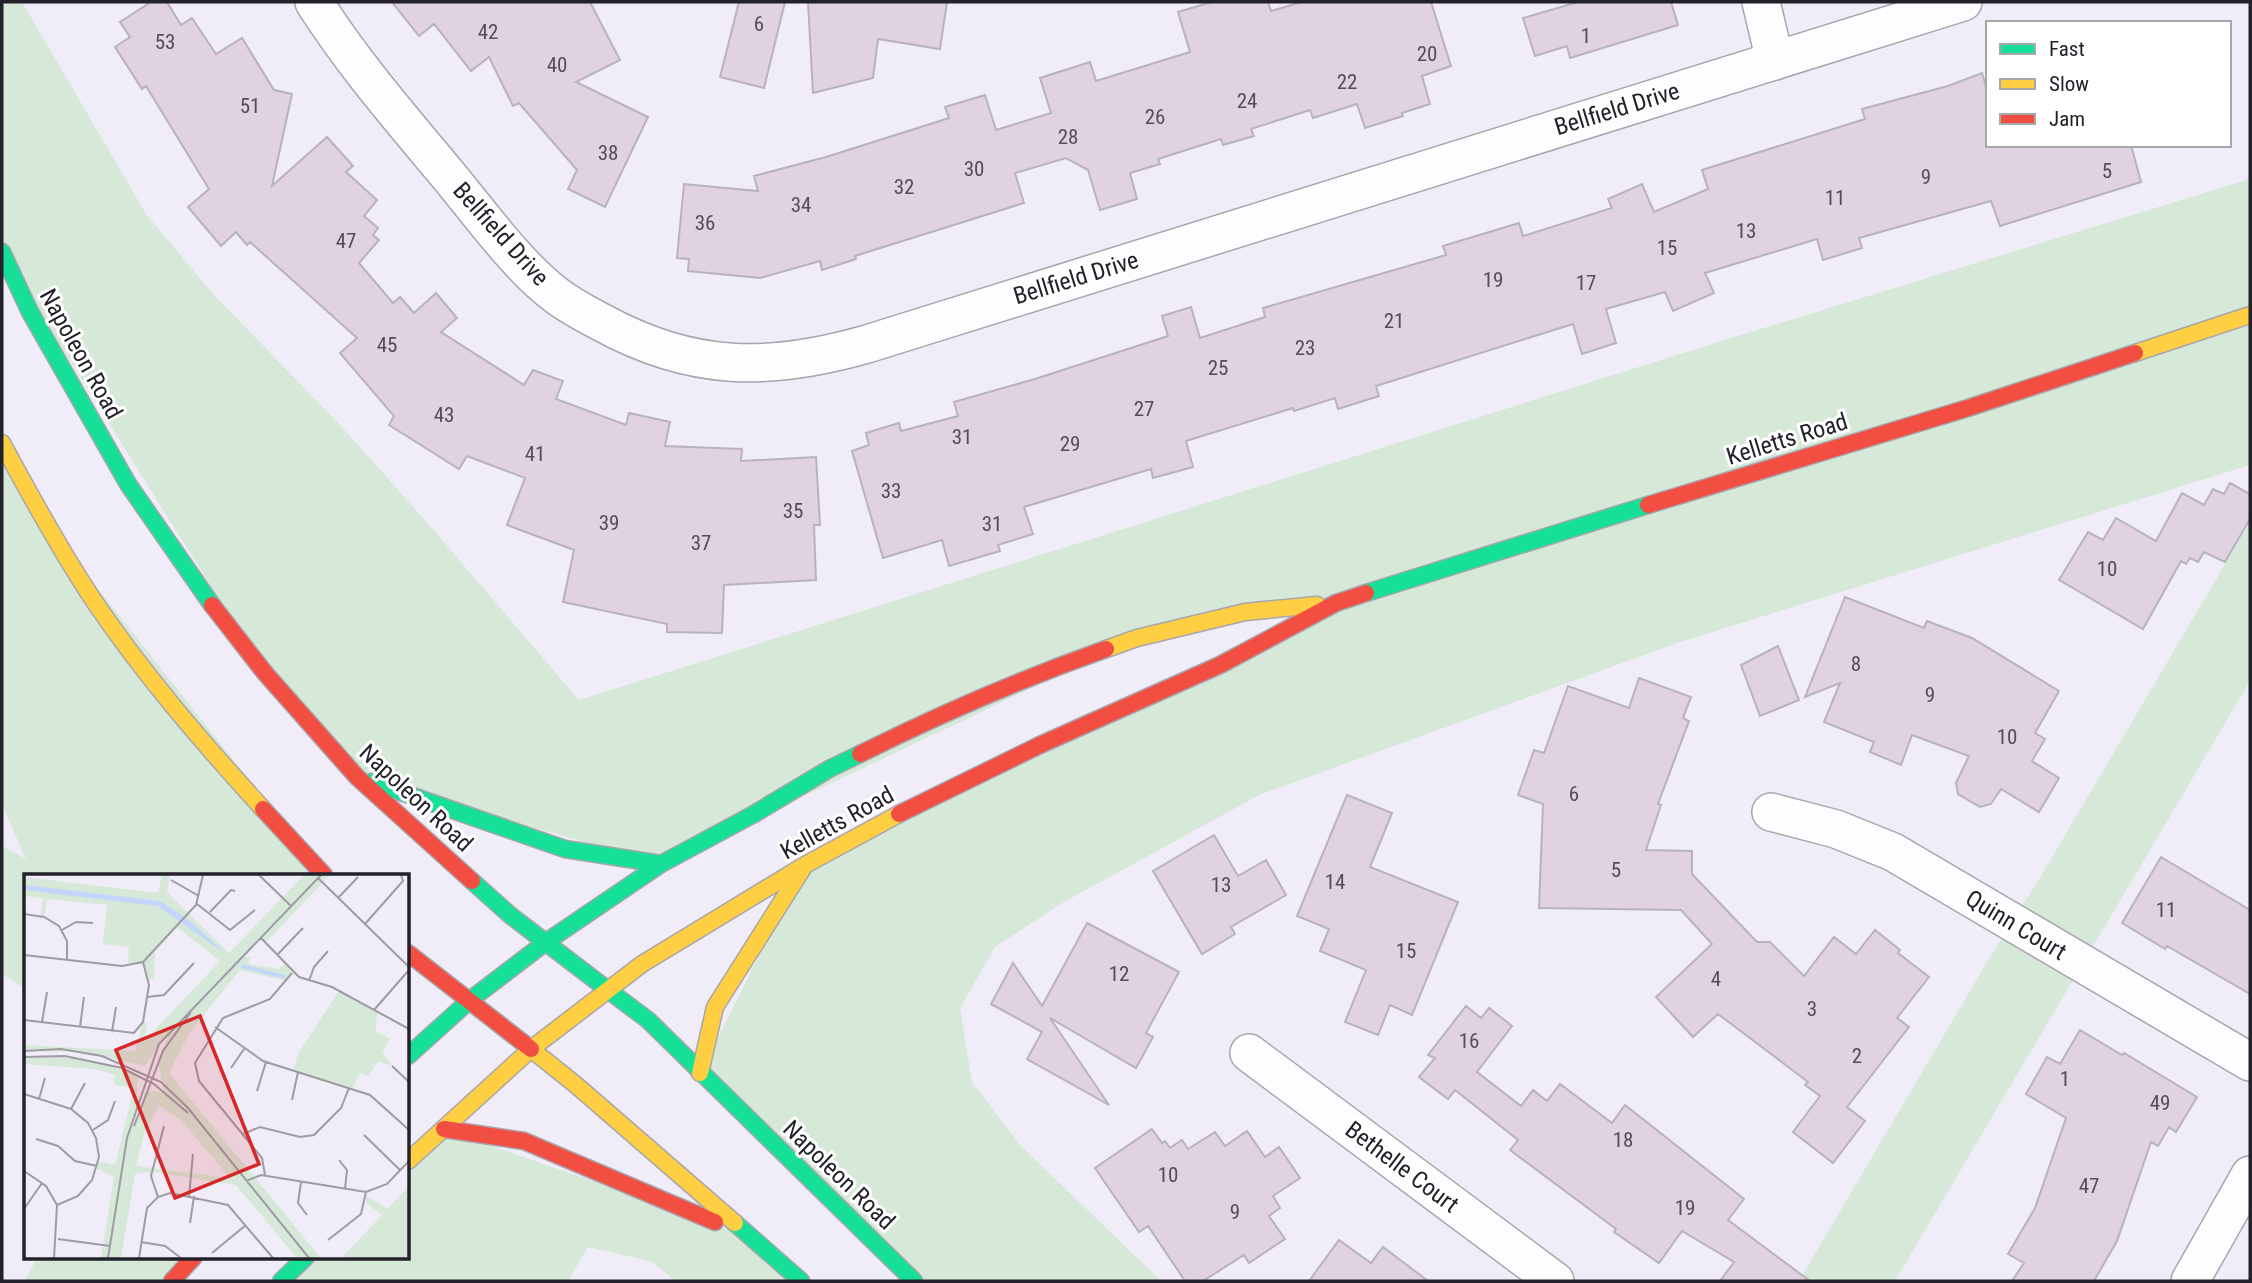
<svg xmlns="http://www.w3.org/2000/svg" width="2252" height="1283" font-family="'Roboto Condensed',sans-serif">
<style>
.green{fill:#d6e8d7}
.building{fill:#e0d2e0;stroke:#b8b3ba;stroke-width:2}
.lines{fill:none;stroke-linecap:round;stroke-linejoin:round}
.street-casing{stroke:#a7a5ad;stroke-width:40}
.fast-casing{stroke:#a7a5ad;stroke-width:19}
.slow-casing{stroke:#a7a5ad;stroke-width:19}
.jam-casing{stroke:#a7a5ad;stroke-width:19}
.street{stroke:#fdfcfe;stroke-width:37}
.fast{stroke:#16e098;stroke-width:16}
.slow{stroke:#ffcf43;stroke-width:16}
.jam{stroke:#f24e42;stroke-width:16}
.labels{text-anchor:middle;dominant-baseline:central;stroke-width:6;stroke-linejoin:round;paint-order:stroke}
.number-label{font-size:21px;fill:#524d57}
.street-label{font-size:24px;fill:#232129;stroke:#fff}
.inset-river{fill:none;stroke:#c3d5fc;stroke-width:3.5}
.inset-road{fill:none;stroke:#9e9ba5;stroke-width:2}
.view{fill:#d62828;fill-opacity:0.15;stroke:#d62828;stroke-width:3.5}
.inset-edge{fill:none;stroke:#232129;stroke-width:3.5}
</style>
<rect width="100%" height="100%" fill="#f0edf8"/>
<path class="green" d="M2,2H22L146,214L213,294L342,427L431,527L579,700L1728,339L2250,179V465L1677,643L1259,795L1064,902L995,947L960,1008L972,1082L1020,1145L1161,1281H914L700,1073L805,865L1334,604L1137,638L661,864L357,777L265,673L2,252Z
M2,443L43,519L324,875H26V989L2,974V846L26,859L2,804Z
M2250,522V681L1895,1281H1799L1987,962L2038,881Z
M444,1129L746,1235L802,1281H676L650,1261L588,1247L568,1281H282L306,1257H408V1161Z
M38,1257H194L173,1281H24Z"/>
<path class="building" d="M151,2H167L181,25L192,18L216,54L242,38L274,90L292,94L272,186L327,137L353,166L346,172L377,200L364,216L378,228L373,235L379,240L359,263L393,303L400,297L414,313L436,293L457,318L441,332L524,385L533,370L563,381L556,399L626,425L629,413L670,422L665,446L742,449L741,461L816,457L820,525H814L816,580L724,585L722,633L667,632V624L563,602L574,550L507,525L525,478L467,456L459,469L389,425L394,416L340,353L357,338L250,242L247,245L236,232L221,246L188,207L209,189L146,86L142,89L115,47L130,37L120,22Z
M392,2H590L620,60L576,82L648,117L605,207L568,189L577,170L519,103L513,106L489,57L471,71L434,24L419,36Z
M739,2H785L764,88L720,77Z
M808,2H947L940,49L878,39L873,78L813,93Z
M1212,2H1268L1271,11L1302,2H1431L1451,66L1422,76L1430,104L1402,113L1403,116L1365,128L1357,104L1313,118L1310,110L1251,129L1254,136L1223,145L1221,139L1158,159L1160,164L1130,173L1137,199L1100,210L1088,170L1066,158L1015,173L1024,203L855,256L856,259L822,270L820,261L760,278L688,271L689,259L677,258L684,184L758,191L754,176L826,157L949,118L945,107L985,95L996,130L1051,113L1040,78L1090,62L1096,81L1190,52L1178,12Z
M1578,2H1671L1678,25L1570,58L1567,46L1535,56L1523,18Z
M1982,73L1988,93V145H2131L2141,182L2000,226L1991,201L1859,238L1862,248L1823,260L1817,239L1705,273L1714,293L1673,311L1665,292L1606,309L1616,343L1582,354L1573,324L1376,386L1379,396L1338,409L1335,398L1294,411L1293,408L1186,441L1193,467L1153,478L1151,469L1024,507L1033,534L998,545L1000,551L949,566L942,540L883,558L852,451L869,445L866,433L899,423L901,431L958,416L954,402L1035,379L1168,336L1162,316L1191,307L1200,338L1265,317L1263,308L1446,255L1443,246L1519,223L1523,236L1612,208L1608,199L1642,184L1654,212L1708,189L1702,170L1865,119L1862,109L1948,86Z
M2230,483L2250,494V519L2225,562L2204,552L2198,562L2190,558L2186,564L2181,561L2143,629L2059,580L2088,532L2103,540L2116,518L2156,541L2182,493L2204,505L2213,489L2224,494Z
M1845,597L1924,628L1927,621L1972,638L2059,691L2035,733L2045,739L2032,761L2059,778L2039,812L2001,789L1991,804L1980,807L1958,794L1956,783L1969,756L1912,735L1901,765L1870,752L1874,742L1824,722L1840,683L1805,697Z
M1778,646L1799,700L1760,716L1741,665Z
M1639,678L1691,697L1683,718L1689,721L1658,804L1661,805L1646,850L1692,851V874L1757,942H1770L1804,976L1834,937L1856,954L1875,930L1900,950L1898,953L1929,977L1897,1018L1909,1027L1847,1107L1865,1121L1833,1163L1793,1132L1820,1096L1805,1085L1808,1082L1718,1014L1693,1037L1656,997L1712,944L1681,910L1539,908L1543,804L1518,795L1534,750L1544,753L1568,686L1629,708Z
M1347,795L1392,813L1370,867L1458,902L1412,1015L1390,1005L1378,1035L1345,1022L1366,970L1320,951L1329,929L1297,916Z
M1214,835L1238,876L1266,860L1286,895L1231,927L1235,934L1202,954L1153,871Z
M2161,857L2250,910V994L2167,946L2165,949L2122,923Z
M1087,923L1179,972L1146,1033L1153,1037L1136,1068L1050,1018L1109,1105L1027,1059L1042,1032L991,1004L1013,963L1042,1006Z
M1466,1006L1481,1018L1489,1008L1512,1026L1477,1072L1521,1106L1533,1090L1547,1101L1560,1084L1612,1123L1625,1105L1744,1199L1728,1220L1810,1281H1720L1734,1262L1682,1231L1659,1263L1614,1232L1616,1229L1510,1150L1518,1140L1455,1090L1448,1099L1419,1077L1435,1058L1428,1055Z
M2080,1030L2122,1055L2124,1053L2197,1097L2176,1132L2169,1127L2158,1146L2151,1142L2117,1241L2094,1281H2012L2024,1263L2008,1254L2035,1208L2066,1118L2026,1094L2047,1057L2060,1064Z
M1152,1129L1162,1143L1165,1141L1170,1148L1182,1140L1188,1149L1215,1132L1225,1146L1247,1131L1265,1157L1279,1147L1300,1178L1273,1196L1280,1208L1269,1216L1285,1239L1249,1263L1244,1255L1203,1281H1185L1148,1226L1139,1232L1095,1168Z
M1339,1240L1371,1263L1383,1247L1428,1281H1309Z"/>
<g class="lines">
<defs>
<path id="street" d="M314,2C352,62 398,115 443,169C476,208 516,265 556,295C570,306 586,314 601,322C692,372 769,372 867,344L1963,2
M1761,2L1775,61
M1771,812L1836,829L1893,852L2250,1062
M1249,1053L1555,1281
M2190,1281L2250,1175"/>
<path id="fast" d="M2,252L30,312L128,484L212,605
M1366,593L1648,505
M372,782L565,849L661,864
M472,881L510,915L608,990
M608,990L648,1020L914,1281
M408,1056L470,1000L546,942L661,864L754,814L829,769L860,754
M735,1223L801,1281
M281,1281L306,1257"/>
<path id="slow" d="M2135,353L2250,315
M2,443C31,497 60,550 94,601C144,675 203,743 263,809
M1106,649L1137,638L1245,612L1317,605
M531,1049L576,1085L735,1223
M700,1073L715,1007L805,865
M408,1161L531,1049L642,964L805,865L899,814"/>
<path id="jam" d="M1648,505L1968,408L2135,353
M212,605L265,673L357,777L472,881
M860,754C940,714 1021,679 1106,649
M263,809L324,875
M899,814L1042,744L1220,665L1336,603L1366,593
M408,953L531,1049
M444,1129L524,1141L715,1222
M172,1281L194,1257"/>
</defs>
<use href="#street" class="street-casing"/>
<use href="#fast" class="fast-casing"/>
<use href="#slow" class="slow-casing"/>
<use href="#jam" class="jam-casing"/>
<use href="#street" class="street"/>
<use href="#fast" class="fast"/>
<use href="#slow" class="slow"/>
<use href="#jam" class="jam"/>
</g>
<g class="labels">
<g class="number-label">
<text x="759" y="24">6</text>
<text x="488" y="32">42</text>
<text x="1586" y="36">1</text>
<text x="165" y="42">53</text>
<text x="1427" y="54">20</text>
<text x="557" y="65">40</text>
<text x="1347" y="82">22</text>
<text x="1247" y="101">24</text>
<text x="250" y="106">51</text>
<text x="1155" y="117">26</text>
<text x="1068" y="137">28</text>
<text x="608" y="153">38</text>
<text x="974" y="169">30</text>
<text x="2107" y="171">5</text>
<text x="1926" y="177">9</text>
<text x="904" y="187">32</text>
<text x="1835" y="198">11</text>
<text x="801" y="205">34</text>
<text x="705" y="223">36</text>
<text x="1746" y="231">13</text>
<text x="346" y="241">47</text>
<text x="1667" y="248">15</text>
<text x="1493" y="280">19</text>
<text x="1586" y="283">17</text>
<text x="1394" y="321">21</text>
<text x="387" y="345">45</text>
<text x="1305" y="348">23</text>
<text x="1218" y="368">25</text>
<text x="1144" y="409">27</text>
<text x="444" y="415">43</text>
<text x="962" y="437">31</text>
<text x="1070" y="444">29</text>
<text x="535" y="454">41</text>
<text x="891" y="491">33</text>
<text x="793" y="511">35</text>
<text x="609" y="523">39</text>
<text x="992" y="524">31</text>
<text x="701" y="543">37</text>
<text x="2107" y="569">10</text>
<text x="1856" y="664">8</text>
<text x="1930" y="695">9</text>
<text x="2007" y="737">10</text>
<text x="1574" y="794">6</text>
<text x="1616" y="870">5</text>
<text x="1335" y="882">14</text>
<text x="1221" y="885">13</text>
<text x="2166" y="910">11</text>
<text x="1406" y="951">15</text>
<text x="1119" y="974">12</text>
<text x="1716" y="979">4</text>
<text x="1812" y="1009">3</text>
<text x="1469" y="1041">16</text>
<text x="1857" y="1056">2</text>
<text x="2065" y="1079">1</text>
<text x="2160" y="1103">49</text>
<text x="1623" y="1140">18</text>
<text x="1168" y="1175">10</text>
<text x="2089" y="1186">47</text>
<text x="1685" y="1208">19</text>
<text x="1235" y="1212">9</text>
</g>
<g class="street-label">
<text transform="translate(1617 109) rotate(-17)">Bellfield Drive</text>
<text transform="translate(501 234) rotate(48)">Bellfield Drive</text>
<text transform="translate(1076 278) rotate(-17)">Bellfield Drive</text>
<text transform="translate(81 354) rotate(61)">Napoleon Road</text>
<text transform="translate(1787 439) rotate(-17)">Kelletts Road</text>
<text transform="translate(416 798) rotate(43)">Napoleon Road</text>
<text transform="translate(837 823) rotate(-29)">Kelletts Road</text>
<text transform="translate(2016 925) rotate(31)">Quinn Court</text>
<text transform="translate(1402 1167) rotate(37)">Bethelle Court</text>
<text transform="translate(839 1175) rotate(44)">Napoleon Road</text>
</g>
</g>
<g transform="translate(24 874)">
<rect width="385" height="385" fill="#f0edf8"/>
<path d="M138,1H146L143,18L205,79L280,1H306L242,68L237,64L220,83H228L224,88L228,91L254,95L261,90L268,99L263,107L216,96L166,158L145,199L297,384H273L212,311L128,298L111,300L97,384H77L79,373L85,375L79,371L90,303L72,294L74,287L91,291L110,214L90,211L91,201L70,195L0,190V183L57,184L114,201L112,246L124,217L140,218L134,186L148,153L121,192L61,178L0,177V171L111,177L119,148L123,149L121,166L196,87L153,53L131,78L130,106L125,105L119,88L104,92L105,73L79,70L83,31L23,25L20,43L17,42L19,24L0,22V3L134,19ZM135,232L157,246L206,304L112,292L121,257ZM315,117L353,138L352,157L366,165L358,179L368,192L354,187L345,202L336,199L328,215L269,197L274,180ZM385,312V384H323L320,381L358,341L342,329V321L363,335Z" fill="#d6e8d7" fill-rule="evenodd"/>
<path d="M0,11L136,27L166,47L203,81L134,32L0,16Z" fill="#c3d5fc"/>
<path class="inset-river" d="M218,92L261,103"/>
<path class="inset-road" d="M235,1L267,32M294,4L385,93M147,6L175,22M314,24L334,3M173,30L206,56L231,36M186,38L207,16L211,17M0,40L20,43L35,52L43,67V86M341,50L379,7L377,1M38,56L52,48L69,49M237,64L275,103L308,113L385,155M254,80L279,54M0,81L98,92L119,88L172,31L179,1M285,107L290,93L304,77M123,123L140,121L170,89M350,136L385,96M0,146L110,159L119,148L125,111L119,88M18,148L23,118M56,153L60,123M191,153L239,187L346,221L385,256M88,158L92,133M0,177L37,175L78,182L137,208L164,234L285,384M0,183L41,182L98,194L130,210L164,239M368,192L385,208M207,194L220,175M233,217L242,188M0,220L47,235L64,249L72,264L75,283L68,306L54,322L33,331M15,225L21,204M268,226L274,198M47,235L61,209M110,252L139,177L167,138M69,256L84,246L91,227M219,260L236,253L276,263L290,261L317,234L325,214M340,261L376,296M12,265L34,272L51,287L73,292M315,286L323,296L321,315M0,297L22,312L33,331L30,384M241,301L238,284L175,207L171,189L199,144L246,125L268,99M222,307L237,301L342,318L363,310L385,287M277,308L274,329L283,341M165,322L169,280M134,323L127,302L140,252M0,335L18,309M166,349L170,322M34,365L86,372M304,366L337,340L342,318M117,368L141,372L157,384M188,379L222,351M84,384L103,264L135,170L297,1M115,384L123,334L134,323L146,319L204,331L249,384"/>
<path class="view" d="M176,142L235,290L151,324L92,176Z"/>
<rect width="385" height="385" class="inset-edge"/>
</g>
<rect width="2252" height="1283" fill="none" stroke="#232129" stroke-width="7"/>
<rect x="1986" y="21" width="245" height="126" fill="#ffffff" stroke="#a7a6a9" stroke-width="2"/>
<rect x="2000" y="44" width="35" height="10" fill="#16e098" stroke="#a7a6a9" stroke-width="2"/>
<text x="2049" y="56" font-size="21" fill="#232129">Fast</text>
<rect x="2000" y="79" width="35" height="10" fill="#ffcf43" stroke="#a7a6a9" stroke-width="2"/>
<text x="2049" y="91" font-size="21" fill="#232129">Slow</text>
<rect x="2000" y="114" width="35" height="10" fill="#f24e42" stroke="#a7a6a9" stroke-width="2"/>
<text x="2049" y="126" font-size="21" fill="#232129">Jam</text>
</svg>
